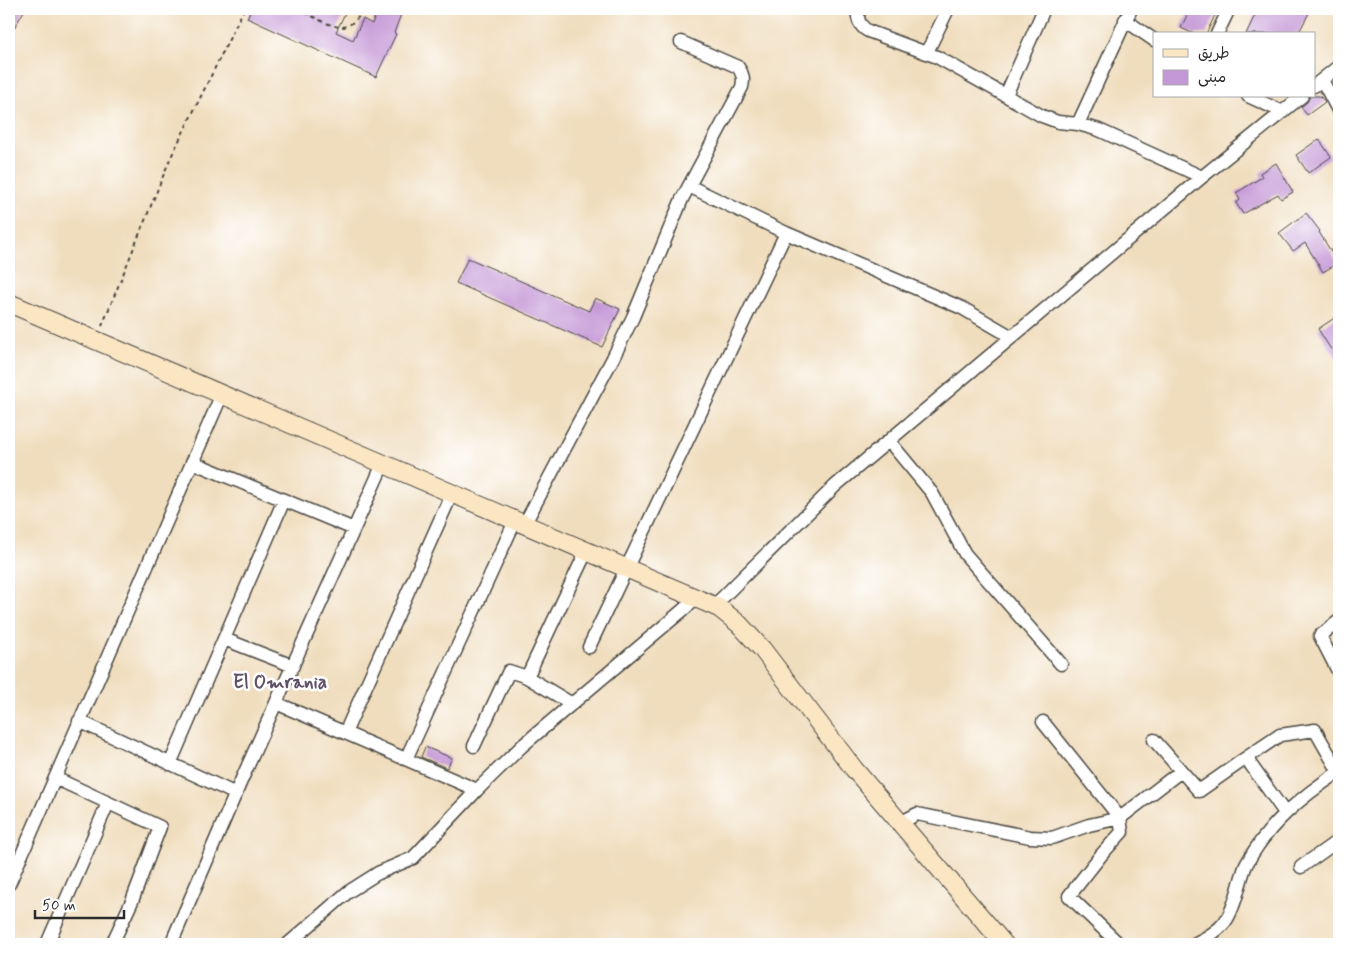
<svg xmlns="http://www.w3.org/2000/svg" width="1348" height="953" font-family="Mynerve,'Playpen Sans Arabic',sans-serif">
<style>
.building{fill:#c497d6}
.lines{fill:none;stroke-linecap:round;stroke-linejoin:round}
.street-casing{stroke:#494641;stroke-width:15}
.secondary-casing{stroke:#494641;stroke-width:20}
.path{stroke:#494641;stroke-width:2;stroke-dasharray:4 4;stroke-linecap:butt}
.street{stroke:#fff;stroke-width:12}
.secondary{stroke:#fbe6c4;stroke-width:18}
.labels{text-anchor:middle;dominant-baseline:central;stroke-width:5;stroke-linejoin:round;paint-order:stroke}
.quarter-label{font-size:19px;font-weight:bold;fill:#615167;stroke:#fff}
</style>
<rect width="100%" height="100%" fill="#fff"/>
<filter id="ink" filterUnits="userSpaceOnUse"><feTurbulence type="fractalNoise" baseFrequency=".02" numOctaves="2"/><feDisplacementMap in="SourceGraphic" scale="10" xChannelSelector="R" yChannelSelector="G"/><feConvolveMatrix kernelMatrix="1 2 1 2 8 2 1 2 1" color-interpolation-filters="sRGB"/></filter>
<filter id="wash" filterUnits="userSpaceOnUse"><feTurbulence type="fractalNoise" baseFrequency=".0096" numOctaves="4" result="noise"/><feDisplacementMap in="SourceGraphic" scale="20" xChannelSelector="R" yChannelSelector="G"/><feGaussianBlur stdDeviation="1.12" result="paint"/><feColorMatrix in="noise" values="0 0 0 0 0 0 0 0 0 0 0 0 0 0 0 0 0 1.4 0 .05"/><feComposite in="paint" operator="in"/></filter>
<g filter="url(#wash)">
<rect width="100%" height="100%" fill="#f0ddbd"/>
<g id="blocks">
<path class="building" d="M9,9H25L9,37Z
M251,9H347L336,32L353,40L363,19L372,24L378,9H403L394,33L396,34L376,77L247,18Z
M1190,9H1218L1206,34H1194L1181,28Z
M1244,9H1301L1309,13L1298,34H1246L1255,15Z
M1310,96H1320L1325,102L1307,115L1301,107L1307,102Z
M1319,139L1331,157L1308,173L1296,155Z
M1276,163L1293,192L1281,199L1278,194L1243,214L1236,203L1240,200L1236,193L1262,177L1260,173Z
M1306,213L1320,231L1319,232L1338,263L1323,272L1305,243L1293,251L1279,233Z
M468,258L589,311L595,298L620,309L602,347L456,283Z
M1339,315V362L1318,329Z
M425,747L452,758L447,768L421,757Z"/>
</g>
</g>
<g filter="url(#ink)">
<use href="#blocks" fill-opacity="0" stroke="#494641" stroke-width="1"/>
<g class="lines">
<defs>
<path id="street" d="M860,9C855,18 860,26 868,31L937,57L1042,116L1058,122L1078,124L1099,130L1202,177
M1125,20L1154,40
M1217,34L1229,9
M927,52L948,9
M1322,80L1339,112
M1314,86L1339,66
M1006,95L1044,9
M1248,96L1283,112
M1078,124L1131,9
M689,186L786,233L962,308L1012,337
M889,441L932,493L965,554L1061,664
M192,462L354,529
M524,525L613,358L633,317L682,199L742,87C744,79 743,74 738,67L681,42
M714,606L835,486L1202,177L1302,96
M1339,621L1320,636L1339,673
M224,639L293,666
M589,647L786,233
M527,677L586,552
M276,703L477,790
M79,721L236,794
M1043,722L1120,818L1181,771
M345,733L452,493
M1154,740L1199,791L1246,758
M474,746L509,671L527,677L572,704
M406,759L515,521
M170,764L284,500
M55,778L160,827L132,901L112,944
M1285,813L1246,758L1280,735L1315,730L1339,772
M900,823L917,814L1030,837L1052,838L1089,825L1120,818L1122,832L1102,854L1069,896L1119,944
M1301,867L1339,840
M9,884L222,394
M47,944L108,803
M171,944L241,781L383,464
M288,944L348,892L378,873L413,858L477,790L522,746L696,599
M1194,944C1225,929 1230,920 1239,887C1241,880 1243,872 1246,865C1267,825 1302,796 1339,772"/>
<path id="secondary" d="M9,303L719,608L739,624L762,649L854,769L1004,944"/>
</defs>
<use href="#street" class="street-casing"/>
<use href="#secondary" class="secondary-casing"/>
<path class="path" d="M298,9C309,14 331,28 343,27C351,26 361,16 363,9
M102,326L170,159L244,9"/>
<use href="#street" class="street"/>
<use href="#secondary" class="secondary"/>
</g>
</g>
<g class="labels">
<g class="quarter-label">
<text x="280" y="682">El Omrania</text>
</g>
</g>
<rect width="1348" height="953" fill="none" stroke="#fff" stroke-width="30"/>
<rect x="1153" y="32" width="162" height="65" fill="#ffffff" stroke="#aaaaaa"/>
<rect x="1163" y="49" width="25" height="8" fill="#fbe6c4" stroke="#aaaaaa"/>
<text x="1198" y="58" font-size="15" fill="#2b2b2b">طريق</text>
<rect x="1163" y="70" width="25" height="15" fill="#c497d6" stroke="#aaaaaa"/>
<text x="1198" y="82" font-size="15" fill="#2b2b2b">مبنى</text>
<path d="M35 910v8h89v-8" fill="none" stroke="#2b2b2b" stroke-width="2.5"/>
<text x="42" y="910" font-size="15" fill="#2b2b2b" stroke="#ffffff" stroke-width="4" paint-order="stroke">50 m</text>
</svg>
